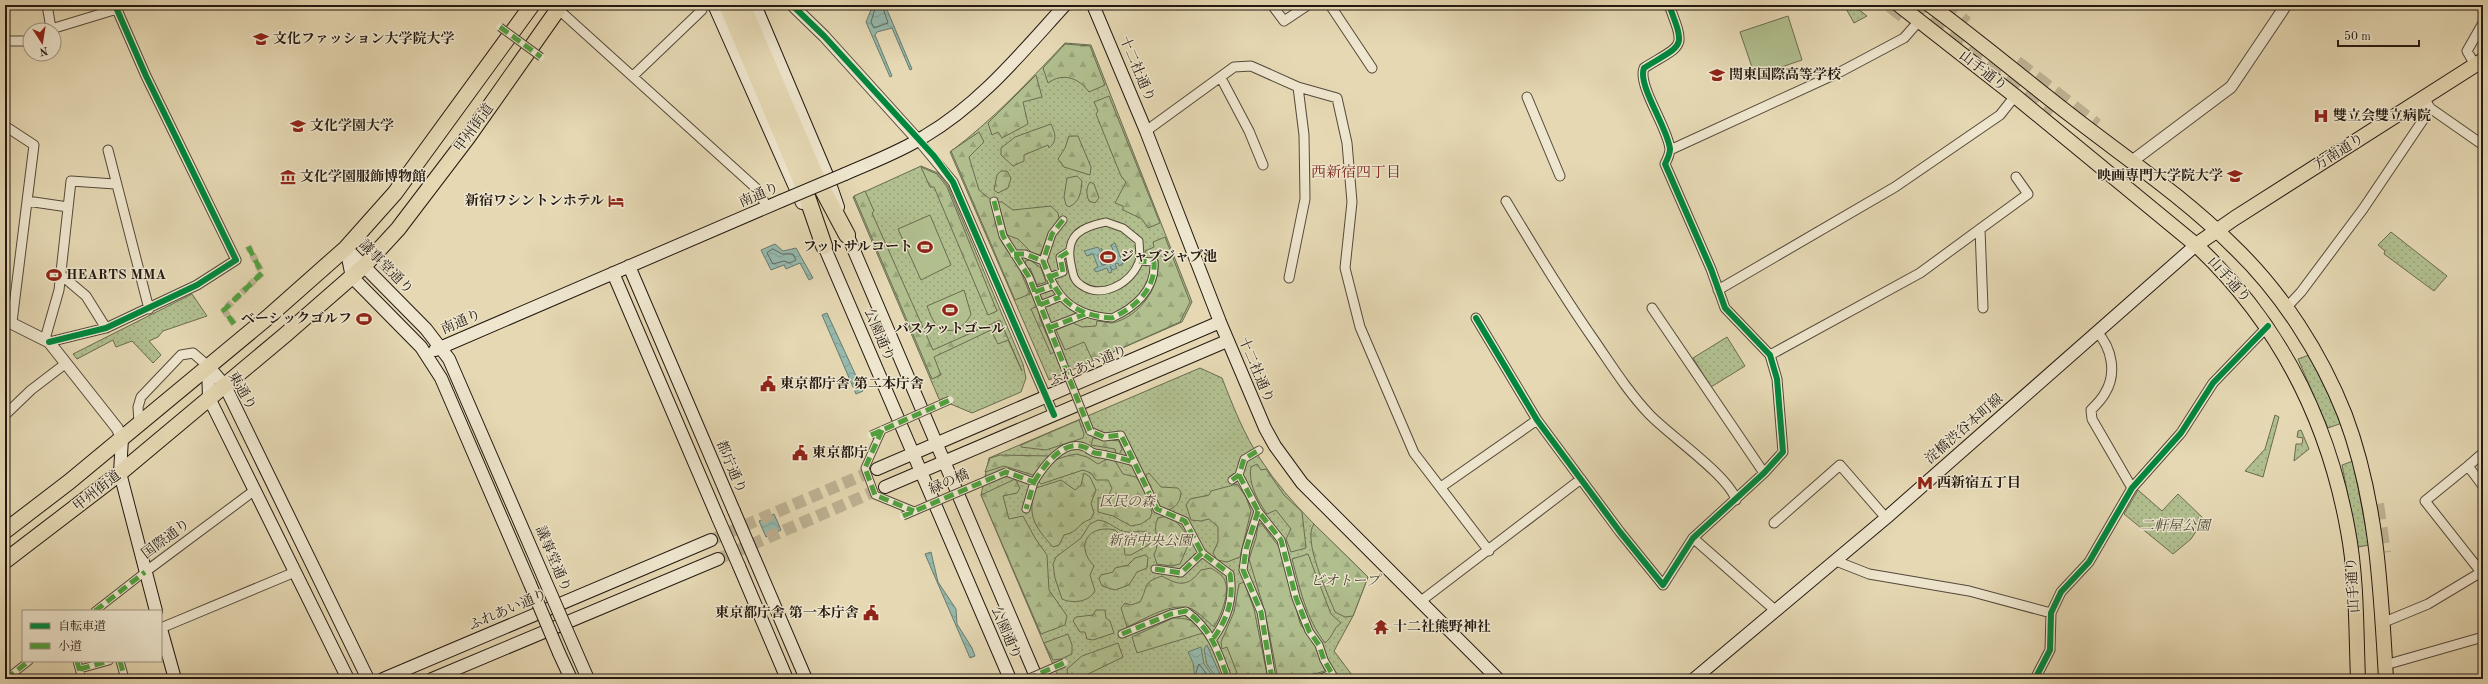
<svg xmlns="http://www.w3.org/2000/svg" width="2488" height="684" font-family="'Old Standard TT','Noto Serif JP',serif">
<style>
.green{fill:url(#green-dots);stroke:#6a6c50}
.forest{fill:url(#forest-firs);stroke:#6a6c50}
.pitch{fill:#b1bf8f;stroke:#6a6c50}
.water{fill:url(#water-waves);stroke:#687a6f}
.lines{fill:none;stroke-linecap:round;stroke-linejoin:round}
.shore{stroke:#5d6a60;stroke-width:1}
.pedestrian-tunnel{stroke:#beb293;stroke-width:7;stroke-dasharray:7 3.5;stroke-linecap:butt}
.secondary-tunnel{stroke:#beb293;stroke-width:12;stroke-dasharray:12 6;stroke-linecap:butt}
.motorway-tunnel{stroke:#beb293;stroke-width:16;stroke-dasharray:16 8;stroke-linecap:butt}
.pedestrian-casing{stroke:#54493a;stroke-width:9}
.minor-casing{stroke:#54493a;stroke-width:11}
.tertiary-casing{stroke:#54493a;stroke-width:13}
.secondary-casing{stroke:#241911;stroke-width:14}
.primary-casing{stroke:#241911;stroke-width:16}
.trunk-casing{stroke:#241911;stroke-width:17}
.motorway-casing{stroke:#241911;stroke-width:18}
.pedestrian{stroke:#eee6ce;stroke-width:7}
.minor{stroke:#eee6ce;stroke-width:9}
.tertiary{stroke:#eee6ce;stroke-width:11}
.secondary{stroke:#eee6ce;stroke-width:12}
.primary{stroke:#e5d8b3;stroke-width:14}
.trunk{stroke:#e5d8b3;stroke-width:15}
.motorway{stroke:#e5d8b3;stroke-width:16}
.pedestrian-bridge-casing{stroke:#54493a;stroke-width:9;stroke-linecap:butt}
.secondary-bridge-casing{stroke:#241911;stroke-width:14;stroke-linecap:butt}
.pedestrian-bridge{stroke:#eee6ce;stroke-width:7}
.secondary-bridge{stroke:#eee6ce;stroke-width:12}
.quiet{stroke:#50a13f;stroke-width:5;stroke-dasharray:10 5;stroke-linecap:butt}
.cycleway-casing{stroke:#eee6ce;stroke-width:8}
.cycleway{stroke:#00873e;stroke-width:6}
.labels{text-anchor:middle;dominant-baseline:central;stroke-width:3;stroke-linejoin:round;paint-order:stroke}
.poi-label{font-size:14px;font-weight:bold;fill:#241911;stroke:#eee6ce;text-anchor:start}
.street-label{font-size:14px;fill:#241911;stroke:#eee6ce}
.park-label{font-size:14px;font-style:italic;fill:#4e4b37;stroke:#eee6ce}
.neighbourhood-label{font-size:15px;fill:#7a1f14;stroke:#eee6ce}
</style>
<defs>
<pattern id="green-dots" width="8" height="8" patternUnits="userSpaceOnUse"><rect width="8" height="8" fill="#b1bf8f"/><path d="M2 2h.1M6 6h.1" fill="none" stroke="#98a47a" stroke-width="1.8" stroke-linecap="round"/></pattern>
<pattern id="forest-firs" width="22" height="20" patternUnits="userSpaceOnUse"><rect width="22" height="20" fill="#b1bf8f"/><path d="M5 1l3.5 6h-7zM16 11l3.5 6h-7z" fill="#98a47a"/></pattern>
<pattern id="water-waves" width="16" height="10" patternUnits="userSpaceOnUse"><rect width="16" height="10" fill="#96baae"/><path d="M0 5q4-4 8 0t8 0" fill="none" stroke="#819f95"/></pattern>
</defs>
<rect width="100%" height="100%" fill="#e5d8b3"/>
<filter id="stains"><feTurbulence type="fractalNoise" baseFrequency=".005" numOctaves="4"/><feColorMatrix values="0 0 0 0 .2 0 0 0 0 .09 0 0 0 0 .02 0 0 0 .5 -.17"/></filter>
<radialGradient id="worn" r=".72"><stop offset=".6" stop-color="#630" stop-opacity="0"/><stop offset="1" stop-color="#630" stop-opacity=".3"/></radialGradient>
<path class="green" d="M1844,5H1853L1867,16L1854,23Z
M1065,43L1091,45L1192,302L1182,322L1049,380L950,152C993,120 1028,82 1065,43Z
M921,166L938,173L948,186L1023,364L1026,378L1021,392L972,413L939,399L853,197Z
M2391,232L2447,276L2434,291L2384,254L2385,251L2378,245Z
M192,294L207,316L163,331L158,337L149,341L161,355L153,363L132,341L116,347L113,340L77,359L73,354Z
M1727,337L1745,366L1711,387L1693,358Z
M2309,355L2342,423L2328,428L2298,359Z
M1200,368L1222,378C1233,406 1244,435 1261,460C1290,505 1331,540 1368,577L1353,616L1334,651L1355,679H1059L981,495L989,458Z
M2275,415L2279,417L2263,477L2245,471L2265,449Z
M2301,430L2309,449L2294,461L2296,444H2302L2303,438L2297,437L2298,431Z
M2353,461L2369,545L2358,547L2342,465Z
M2138,490L2162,511L2178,494L2204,519L2191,539L2173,554L2124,514Z"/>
<path class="forest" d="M1065,44L1090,46L1105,85L1089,92C1079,78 1063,72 1048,83L1043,68Z
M1036,75L1042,97L1023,102L1028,124L1002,138L998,132L992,135L988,123Z
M1109,96L1160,223L1148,228L1142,219L1123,210V206L1115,203L1126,182L1121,176L1096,114L1098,111L1094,102Z
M1051,124C1055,133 1058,140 1049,148L1048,145L1024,155V161L1013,166L1001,155V148L1015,137Z
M979,132L984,142L969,157L979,190L991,200L1002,242L1020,270L1030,294L1015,300L951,151Z
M1069,136H1078L1091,167L1090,175L1064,167L1058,159L1065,148Z
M921,167L937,174L947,187L997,311L988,315L934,187H930Z
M1001,171H1007L1011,178L1008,188L998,193L994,190L997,175Z
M1077,176L1082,181C1081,192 1080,202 1069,207L1066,205L1064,197L1067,178Z
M1090,182L1094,184L1099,198L1095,203L1089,201C1086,194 1086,188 1090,182Z
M865,191L874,211L872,213L933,350L1000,320L1022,371L1008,340L998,344L991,330L934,357L941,375L932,379L854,196Z
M998,202H1002L1013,210L1051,206L1058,213L1059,218L1049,233L1040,255L1032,253L1018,239L1007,235Z
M1165,237L1190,302L1180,322L1093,361L1084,342L1065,350L1056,330L1073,323L1082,327L1096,326L1097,321C1102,321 1108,323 1112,323C1140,317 1161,286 1158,260L1146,258L1145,251L1154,247L1153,242Z
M1030,260L1041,268L1046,282L1037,285L1030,268L1027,269L1025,261Z
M1038,306L1040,319L1054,352L1051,354L1031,309Z
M1079,420L1084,434L1083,438L1046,450L1021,447V445Z
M1093,438L1119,441L1122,449L1119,455L1116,454L1115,449L1091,445Z
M1076,454L1087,457L1098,464L1109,458L1115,461L1123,474L1136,477L1144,487L1146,498L1150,505L1152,513L1150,518L1141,524L1131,526L1113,516L1098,512V498L1108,497L1112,488L1108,480H1096L1091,473L1083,470L1041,484L1039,482C1041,463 1060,457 1076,454Z
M1000,455L1049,456V458L1033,475L1004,466L985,472L990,458Z
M1257,464L1261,470L1266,469L1284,495L1302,512L1306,548L1291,552L1286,539L1291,529L1276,510L1267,514C1258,501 1248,484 1251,467Z
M1084,473L1090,477L1096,490L1091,503L1094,513L1091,519C1078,523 1079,532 1064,535L1059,545L1053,547C1035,527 1026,515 1036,488L1061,480L1075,490L1081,485Z
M1149,473L1161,487L1178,488L1181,492C1181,503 1172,513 1161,509C1154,499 1148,486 1146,475Z
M1015,479L1020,488L1017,493L1003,496L1009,519L1023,516L1035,538L1047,555L1049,590L1067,616L1065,625L1041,634L981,495Z
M1237,484L1246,497L1251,511L1240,557L1227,562L1217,560L1213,553L1218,542V527L1209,519L1201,521L1191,520L1186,505L1190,499L1209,495L1211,491Z
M1167,516L1174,519L1186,533L1189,543L1180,564L1171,566L1157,564L1154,555C1162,539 1151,532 1158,518Z
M1098,520C1110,521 1118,532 1127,532C1135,533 1141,529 1149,533L1150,544L1131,555H1125L1123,538L1115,530C1089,524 1074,545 1094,566L1090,575L1095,591C1089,602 1073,604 1062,599L1055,578L1053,564L1056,557L1081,538L1090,524Z
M1261,523L1280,548L1300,623L1316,647L1325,671L1296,679H1278L1265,612L1249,559L1256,538L1258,525Z
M1314,524L1368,577L1353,616L1345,617L1335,612C1328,594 1302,540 1314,524Z
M1308,554L1331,614L1341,623C1333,628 1333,637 1325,643C1306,618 1300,589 1292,559Z
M1145,555L1148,557L1147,568L1137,572L1129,585L1115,590L1102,586L1099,579L1101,575L1113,572L1115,568L1128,565L1135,558Z
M1211,568C1214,570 1219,573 1222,576C1233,588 1221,615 1214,627C1207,621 1199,613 1192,609C1172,601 1145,619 1127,627L1121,608L1125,603L1131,605L1140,602C1149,586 1141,583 1162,576C1179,586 1188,587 1201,570Z
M1244,582L1254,609L1268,679H1234L1232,675L1237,673L1227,647L1222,649L1221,642L1234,612L1239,584Z
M1096,610H1105L1106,618L1110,621L1114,633L1093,640L1087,639L1085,632H1080L1073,621L1076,617L1093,615Z
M1173,618C1186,618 1197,620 1203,633L1137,653L1132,637Z
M1068,634L1072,645V654L1061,659L1053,660L1044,643Z
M1118,643L1123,657L1078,679H1068L1067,669L1082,656Z"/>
<path class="pitch" d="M1788,16L1802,60L1755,76L1740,32Z
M930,215L951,265L921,280L898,229Z
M964,290L971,314C966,326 950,337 938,326C932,321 930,313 927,306Z"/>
<path class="water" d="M873,5H885L912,69L910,70L892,28L877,32L875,35L892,76L890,77L866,22Z
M1115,243L1123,264L1119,266L1118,263L1115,264L1117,268L1113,270L1110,266L1112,272L1109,273L1107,268L1096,272L1094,269L1098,267L1093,254L1087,256L1084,251L1098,247L1102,255L1101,248L1104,252L1109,249L1110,251L1113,250L1111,245Z
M775,244L783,251L796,248L813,278L809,280L800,263L786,269L784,265L771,270L761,250Z
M827,313L863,391L856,394L822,315Z
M774,514L781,530L766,537L759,521Z
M931,552L938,582L956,609L957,624L972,648L975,656L970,658L925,554Z
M1207,645L1222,679H1218L1207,665L1204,649Z
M1201,647L1204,664L1215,679H1195L1193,663L1188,652Z"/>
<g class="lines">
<path class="shore" d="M876,5L871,22L874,28L888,23L882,5
M773,249L782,254H793L796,260L790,263L784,261L773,264L767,253Z
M1099,254H1115L1117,258L1111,264L1102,265L1098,256Z
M1198,679L1196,672L1199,664L1208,676H1215L1217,679"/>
<path class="pedestrian-tunnel" d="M234,324L224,310L262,273L248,246"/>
<path class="secondary-tunnel" d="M711,540L877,469
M718,559L885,487"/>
<path class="motorway-tunnel" d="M1891,5L1910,20
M1911,5L2050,116
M1942,5L1966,24
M2016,63L2096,126
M2376,504L2383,553"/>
<defs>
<path id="pedestrian" d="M994,201L1003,236L1029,277L1062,361
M1063,220L1052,234L1043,261C1056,297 1071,315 1112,318C1134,308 1156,290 1154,262L1139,261
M1106,222L1123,228L1139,241C1139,247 1141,256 1139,262C1131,283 1102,300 1081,285C1073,280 1073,273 1071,264C1065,235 1081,227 1106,222Z
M1014,254H1025L1043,261
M1049,277L1063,272L1060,257L1068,252
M1035,292L1052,286
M1040,305L1060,297
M1049,328L1085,314
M1090,431L1104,437L1121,435L1157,509L1185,521L1202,553L1230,574C1234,599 1228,618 1213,639
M1006,472L1034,482L1026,509
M1239,475L1258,511L1281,540L1296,598L1309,631L1319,645L1324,660L1335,679
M1232,480L1239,475L1244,459L1259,450
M1034,482C1043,467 1063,439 1084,447C1088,448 1090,452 1095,453C1108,455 1120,458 1134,462
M1258,511L1246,549L1243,570L1261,612L1272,679
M1155,569L1181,573L1202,553
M95,611L145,572
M1122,634L1171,614L1186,611C1211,629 1218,651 1228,679
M77,661L82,679
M120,661L125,679
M80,669L109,661
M6,679L29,661
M1319,679L1331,674"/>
<path id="minor" d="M47,5L51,28
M1272,5L1284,21L1308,5
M1330,5L1372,68
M558,9L757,189L767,207
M48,30L117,9
M5,41H30
M2475,65L2467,51L2483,23
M633,76L702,10
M1221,78L1249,131L1263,165
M1527,97L1560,176
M2425,99L2430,108L2483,145
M5,126L34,145L12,322
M1146,131L1234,67L1251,66L1298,87L1337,98L1347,143L1352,202L1345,268L1360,327L1414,453L1489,551
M918,140L953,182L1054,415
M108,150L149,309
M1670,150L1840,72L1904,38L1919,21
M27,201L68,207
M1506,201C1534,248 1562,294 1594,340C1612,366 1628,392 1650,415C1669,435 1729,476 1736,500
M1980,229L2028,194L2016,177
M60,274L86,296L106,328
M1289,278L1305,199L1304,135L1298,87
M1718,290L1895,187L2000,115L2015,96
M1652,308L1764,473
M2286,308L2301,292L2363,209L2425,117L2424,98
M1476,318L1537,420L1620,532L1663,585L1693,538L1764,473L1783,452L1777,379L1770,355L1725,308L1711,269L1665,164C1667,160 1670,154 1670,149C1668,128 1637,85 1644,68C1684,43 1686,50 1669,5
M2097,332C2112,348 2117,374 2105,393C2102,399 2096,405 2091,410L2092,419L2132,488
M45,339L59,290L71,181L115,184
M49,342L106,328L197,285L236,260L146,76L115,5
M1770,355L1920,273L1980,229L1983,308
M5,415L31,390L65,364
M139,423L138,407L141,397L181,355L193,353L208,366
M2468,466L2483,453
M1441,487L1537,420
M1774,523L1840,465L1886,518
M1693,538L1776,611
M1836,561L1869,574L1969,591L2051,613
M145,572L255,490
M2481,572L2425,501L2468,466L2483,486
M1421,601L1581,479
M2382,623L2428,604L2483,571
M161,628L295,572
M2385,665L2483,637
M2035,679L2050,650L2051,613L2061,592L2089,562L2132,488L2181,433L2213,383L2268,326"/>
<path id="tertiary" d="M792,5L824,36L918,140
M2131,162L2231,87L2286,5
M5,320L49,342L117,428L122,438"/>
<path id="secondary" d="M714,5L802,203
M755,5L827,175L838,207
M1093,5L1146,131L1220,322L1265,428L1275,446L1302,483L1498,679
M845,174C872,162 900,152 925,136C981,103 1022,52 1065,5
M844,227L1037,679
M821,239L1010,679
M346,248L426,329L449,359L544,578
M346,248L352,277L421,347L441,378L530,584
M629,266L734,511
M613,273L718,518
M435,350L781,201
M208,366L225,386L368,679
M208,366L209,398L348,679
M122,438L120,473L156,611
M877,469L1220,322
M885,487L1227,341
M755,560L806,679
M739,566L787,679
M161,629L175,679
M574,647L588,679
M559,653L571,679
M383,679L711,540
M432,679L718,559
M1694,679L1886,518L2196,245"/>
<path id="primary" d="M1899,5L2015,96L2196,245C2279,323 2328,420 2348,531C2357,579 2356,630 2358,679
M1930,5C1979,41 2025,80 2073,117C2127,159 2185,198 2234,247C2282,293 2321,354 2345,415C2377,500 2381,590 2386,679
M2196,245L2235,218L2483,60"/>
<path id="trunk" d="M5,531L69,482L267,318L346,248L395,193L532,5
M5,561L120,473L285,335L364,266L398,229L468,137L561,5"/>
<path id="motorway" d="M727,5L803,185L824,246
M742,5L817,179L847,235"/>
</defs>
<use href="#pedestrian" class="pedestrian-casing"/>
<use href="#minor" class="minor-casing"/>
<use href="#tertiary" class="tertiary-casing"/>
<use href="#secondary" class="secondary-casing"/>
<use href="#primary" class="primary-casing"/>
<use href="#trunk" class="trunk-casing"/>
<use href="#motorway" class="motorway-casing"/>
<use href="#pedestrian" class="pedestrian"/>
<use href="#minor" class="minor"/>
<use href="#tertiary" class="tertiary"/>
<use href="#secondary" class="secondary"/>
<use href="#primary" class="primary"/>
<use href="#trunk" class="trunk"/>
<use href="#motorway" class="motorway"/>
<defs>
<path id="pedestrian-bridge" d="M500,27L541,57
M1062,361L1090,431
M882,430L865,468L875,495L914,511
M871,435L950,400
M903,516L1006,472
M1027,679L1064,663"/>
<path id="secondary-bridge" d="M781,201L845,174
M734,511L755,560
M718,518L739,566
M544,578L574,647
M530,584L559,653"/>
</defs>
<use href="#pedestrian-bridge" class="pedestrian-bridge-casing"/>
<use href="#secondary-bridge" class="secondary-bridge-casing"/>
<use href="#pedestrian-bridge" class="pedestrian-bridge"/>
<use href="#secondary-bridge" class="secondary-bridge"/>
<path class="quiet" d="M500,27L541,57
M994,201L1003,236L1029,277L1090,431L1104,437L1121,435L1157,509L1185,521L1202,553L1230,574C1234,599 1228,618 1213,639
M1063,220L1052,234L1043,261C1056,297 1071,315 1112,318C1134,308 1156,290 1154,262L1139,261
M1014,254H1025L1043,261
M1049,277L1063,272L1060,257L1068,252
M1035,292L1052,286
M1040,305L1060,297
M234,324L224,310L262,273L248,246
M1049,328L1085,314
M882,430L865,468L875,495L914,511
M871,435L950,400
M1239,475L1258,511L1281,540L1296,598L1309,631L1319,645L1324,660L1335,679
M1232,480L1239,475L1244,459L1259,450
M1034,482C1043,467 1063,439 1084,447C1088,448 1090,452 1095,453C1108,455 1120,458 1134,462
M1258,511L1246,549L1243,570L1261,612L1272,679
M903,516L1006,472L1034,482L1026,509
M1155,569L1181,573L1202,553
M95,611L145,572
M1122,634L1171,614L1186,611C1211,629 1218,651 1228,679
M77,661L82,679
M120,661L125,679
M80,669L109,661
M6,679L29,661
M1027,679L1064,663
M1319,679L1331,674"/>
<defs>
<path id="cycleway" d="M792,5L824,36L934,156L953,182L1054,415
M1476,318L1537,420L1620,532L1663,585L1693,538L1764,473L1783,452L1777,379L1770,355L1725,308L1711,269L1665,164C1667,160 1670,154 1670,149C1668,128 1637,85 1644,68C1684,43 1686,50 1669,5
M49,342L106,328L197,285L236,260L146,76L115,5
M2035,679L2050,650L2051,613L2061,592L2089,562L2132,488L2181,433L2213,383L2268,326"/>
</defs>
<use href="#cycleway" class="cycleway-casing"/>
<use href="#cycleway" class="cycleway"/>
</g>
<defs>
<symbol id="university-bare" viewBox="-9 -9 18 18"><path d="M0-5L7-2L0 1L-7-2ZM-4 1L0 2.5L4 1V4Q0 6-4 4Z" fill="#8f2418" stroke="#eee6ce" stroke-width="2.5" paint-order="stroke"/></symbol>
<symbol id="school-bare" viewBox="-9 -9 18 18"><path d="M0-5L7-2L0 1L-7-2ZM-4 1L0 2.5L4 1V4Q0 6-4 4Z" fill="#8f2418" stroke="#eee6ce" stroke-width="2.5" paint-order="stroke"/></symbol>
<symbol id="hospital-bare" viewBox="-9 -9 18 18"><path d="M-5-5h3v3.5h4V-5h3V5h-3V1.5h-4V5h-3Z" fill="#8f2418" stroke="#eee6ce" stroke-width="2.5" paint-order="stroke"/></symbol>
<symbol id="museum-bare" viewBox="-9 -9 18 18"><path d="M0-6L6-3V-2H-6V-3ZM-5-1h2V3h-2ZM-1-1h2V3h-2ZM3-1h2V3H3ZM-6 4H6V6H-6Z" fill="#8f2418" stroke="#eee6ce" stroke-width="2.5" paint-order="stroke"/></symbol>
<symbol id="hotel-bare" viewBox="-9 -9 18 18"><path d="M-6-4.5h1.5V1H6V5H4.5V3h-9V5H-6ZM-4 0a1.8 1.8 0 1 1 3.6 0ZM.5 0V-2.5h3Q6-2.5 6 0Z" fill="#8f2418" stroke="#eee6ce" stroke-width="2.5" paint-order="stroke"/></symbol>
<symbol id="stadium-bare" viewBox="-9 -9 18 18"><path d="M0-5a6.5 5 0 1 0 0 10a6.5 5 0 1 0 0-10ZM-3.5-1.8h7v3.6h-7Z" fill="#8f2418" stroke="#eee6ce" stroke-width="2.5" paint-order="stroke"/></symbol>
<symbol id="civic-bare" viewBox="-9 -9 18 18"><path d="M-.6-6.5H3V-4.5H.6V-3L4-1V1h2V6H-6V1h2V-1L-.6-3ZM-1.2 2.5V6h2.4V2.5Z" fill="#8f2418" stroke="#eee6ce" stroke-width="2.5" paint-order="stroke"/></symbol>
<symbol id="metro-bare" viewBox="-9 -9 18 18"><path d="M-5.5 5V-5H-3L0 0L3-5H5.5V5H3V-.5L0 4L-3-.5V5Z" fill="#8f2418" stroke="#eee6ce" stroke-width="2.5" paint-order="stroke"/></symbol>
<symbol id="temple-bare" viewBox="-9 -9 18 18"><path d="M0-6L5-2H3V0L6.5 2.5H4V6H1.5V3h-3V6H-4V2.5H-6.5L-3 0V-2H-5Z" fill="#8f2418" stroke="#eee6ce" stroke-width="2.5" paint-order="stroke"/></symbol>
</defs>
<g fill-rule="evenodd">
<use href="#university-bare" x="250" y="28" width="22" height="22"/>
<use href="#school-bare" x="1706" y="64" width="22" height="22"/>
<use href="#hospital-bare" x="2310" y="105" width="22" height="22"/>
<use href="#university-bare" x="287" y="115" width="22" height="22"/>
<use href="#university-bare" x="2224" y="165" width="22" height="22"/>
<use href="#museum-bare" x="277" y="166" width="22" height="22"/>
<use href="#hotel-bare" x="605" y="190" width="22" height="22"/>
<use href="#stadium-bare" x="914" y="236" width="22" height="22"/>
<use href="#stadium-bare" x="1097" y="246" width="22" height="22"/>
<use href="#stadium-bare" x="43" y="264" width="22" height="22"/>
<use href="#stadium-bare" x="939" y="299" width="22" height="22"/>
<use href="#stadium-bare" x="353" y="308" width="22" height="22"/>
<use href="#civic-bare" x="757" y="373" width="22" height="22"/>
<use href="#civic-bare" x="789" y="442" width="22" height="22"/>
<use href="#metro-bare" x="1914" y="472" width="22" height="22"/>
<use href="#civic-bare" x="860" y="602" width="22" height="22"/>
<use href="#temple-bare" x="1370" y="616" width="22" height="22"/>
</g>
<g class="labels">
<g class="poi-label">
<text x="273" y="39">文化ファッション大学院大学</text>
<text x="1729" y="75">関東国際高等学校</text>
<text x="2333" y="116">雙立会雙立病院</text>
<text x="310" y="126">文化学園大学</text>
<text x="2223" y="176" text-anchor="end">映画専門大学院大学</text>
<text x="300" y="177">文化学園服飾博物館</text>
<text x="604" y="201" text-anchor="end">新宿ワシントンホテル</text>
<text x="913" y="247" text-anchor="end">フットサルコート</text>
<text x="1120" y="257">ジャブジャブ池</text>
<text x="66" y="275">HEARTS MMA</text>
<text x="352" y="319" text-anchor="end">ベーシックゴルフ</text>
<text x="950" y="329" text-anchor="middle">バスケットゴール</text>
<text x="780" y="384">東京都庁舎 第二本庁舎</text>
<text x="812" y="453">東京都庁</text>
<text x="1937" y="483">西新宿五丁目</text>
<text x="859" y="613" text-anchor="end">東京都庁舎 第一本庁舎</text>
<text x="1393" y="627">十二社熊野神社</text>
</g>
<g class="street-label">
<text transform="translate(1137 69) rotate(67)">十二社通り</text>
<text transform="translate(1983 71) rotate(38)">山手通り</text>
<text transform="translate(474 128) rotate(-54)">甲州街道</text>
<text transform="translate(2339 152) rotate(-32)">方南通り</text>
<text transform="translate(759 195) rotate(-23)">南通り</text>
<text transform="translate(386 267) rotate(45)">議事堂通り</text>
<text transform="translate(2229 280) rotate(48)">山手通り</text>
<text transform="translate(461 322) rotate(-23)">南通り</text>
<text transform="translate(879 335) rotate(67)">公園通り</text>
<text transform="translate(1088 366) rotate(-23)">ふれあい通り</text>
<text transform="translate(1256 370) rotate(67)">十二社通り</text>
<text transform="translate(242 391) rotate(60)">東通り</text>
<text transform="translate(1964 429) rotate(-41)">淀橋渋谷本町線</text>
<text transform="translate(731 467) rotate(67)">都庁通り</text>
<text transform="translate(949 482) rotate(-23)">緑の橋</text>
<text transform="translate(97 491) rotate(-38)">甲州街道</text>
<text transform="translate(166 539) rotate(-37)">国際通り</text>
<text transform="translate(553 559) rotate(67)">議事堂通り</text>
<text transform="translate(2353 585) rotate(-94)">山手通り</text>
<text transform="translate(508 610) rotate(-23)">ふれあい通り</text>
<text transform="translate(1006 633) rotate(67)">公園通り</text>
</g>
<g class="park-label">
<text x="1127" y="502">区民の森</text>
<text x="2175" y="526">二軒屋公園</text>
<text x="1150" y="541">新宿中央公園</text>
<text x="1345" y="581">ビオトープ</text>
</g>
<g class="neighbourhood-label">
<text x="1356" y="173">西新宿四丁目</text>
</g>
</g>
<rect width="2488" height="684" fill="none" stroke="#e5d8b3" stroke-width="20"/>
<rect x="6" y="6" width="2476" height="672" fill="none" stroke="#241911" stroke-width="2"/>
<rect x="10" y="10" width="2468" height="664" fill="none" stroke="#241911"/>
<rect x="22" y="610" width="140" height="52" fill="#eee6ce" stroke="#9d9482"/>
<rect x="30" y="623" width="20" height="6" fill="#00873e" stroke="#9d9482"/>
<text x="58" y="630" font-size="12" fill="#241911">自転車道</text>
<rect x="30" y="643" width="20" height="6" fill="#50a13f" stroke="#9d9482"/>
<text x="58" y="650" font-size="12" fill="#241911">小道</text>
<g transform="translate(42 42) rotate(168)"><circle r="19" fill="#eee6ce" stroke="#9d9482"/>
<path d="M0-3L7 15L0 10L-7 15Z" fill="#8f2418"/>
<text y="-6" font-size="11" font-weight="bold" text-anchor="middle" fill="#241911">N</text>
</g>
<path d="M2338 40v6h81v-6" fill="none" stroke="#241911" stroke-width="2"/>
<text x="2344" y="40" font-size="12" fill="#241911" stroke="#eee6ce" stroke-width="3" paint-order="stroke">50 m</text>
<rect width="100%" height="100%" filter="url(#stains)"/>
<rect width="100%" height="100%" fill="url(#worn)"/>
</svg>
